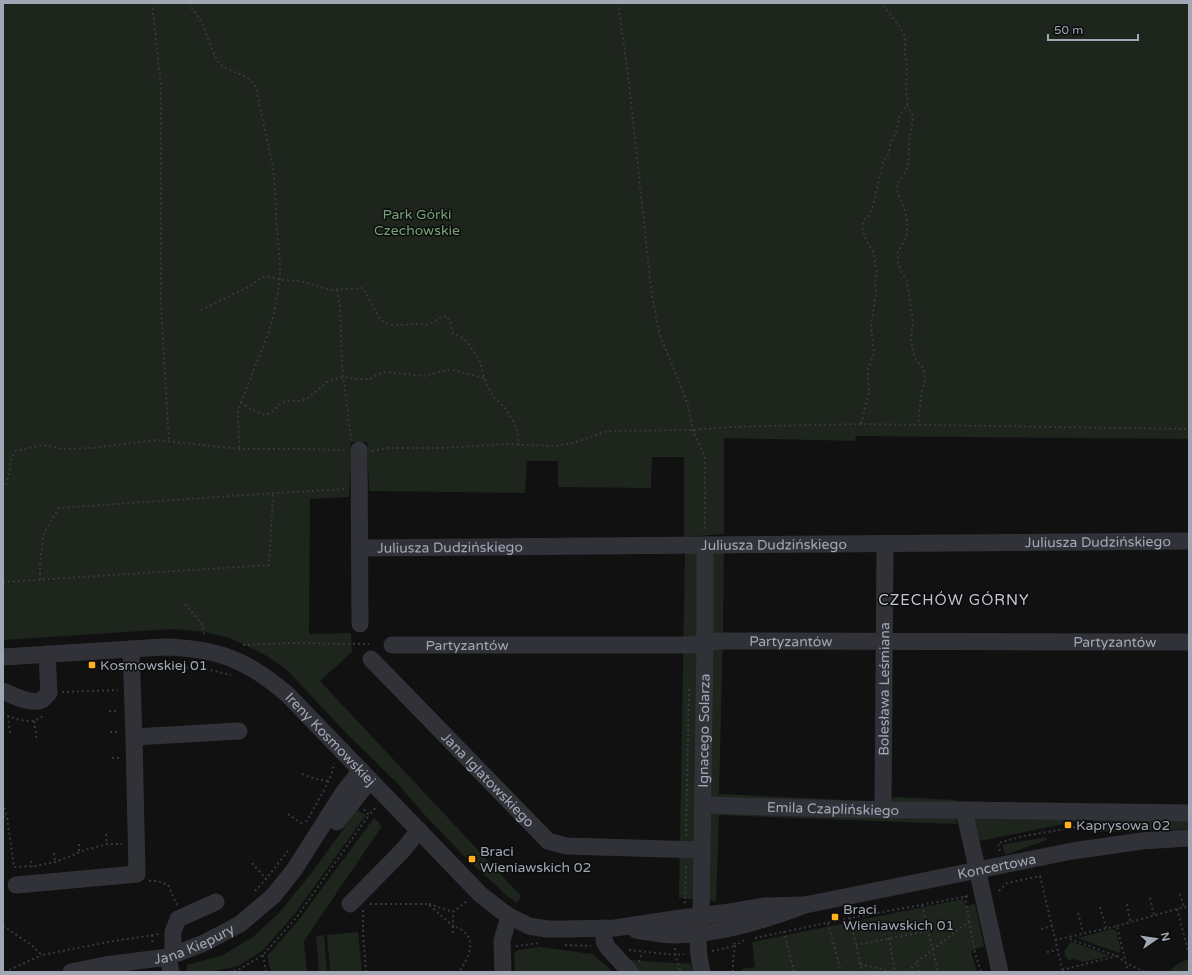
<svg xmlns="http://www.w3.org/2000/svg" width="1192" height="975" font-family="'Varela Round',sans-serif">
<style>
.green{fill:#1d251d}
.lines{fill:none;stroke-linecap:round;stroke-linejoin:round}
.path{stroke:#37393f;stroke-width:2;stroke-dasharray:2 3;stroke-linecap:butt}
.minor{stroke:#313238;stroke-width:17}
.poi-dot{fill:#ffae1c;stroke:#0c0c0d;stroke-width:1.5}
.labels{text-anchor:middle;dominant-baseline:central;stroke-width:3;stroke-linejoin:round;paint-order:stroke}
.park-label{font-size:14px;fill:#75a277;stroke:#0c0c0d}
.street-label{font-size:14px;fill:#a0a7b5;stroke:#0c0c0d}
.poi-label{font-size:14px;fill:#a0a7b5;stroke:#0c0c0d;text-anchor:start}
.neighbourhood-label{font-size:15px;letter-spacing:1px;fill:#c2c6d0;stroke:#0c0c0d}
</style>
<rect width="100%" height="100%" fill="#111112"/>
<path class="green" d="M3,3H1189V439L856,436L855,441L724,438V534L684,537V457H652L651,488L558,487V461H527L525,493L369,491L367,442H351L349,497L310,499L309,634L351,633L352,652L320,681L521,896L517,903L507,896L461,853L422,812L397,783L347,734L287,670L267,656L249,647L230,638L205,632L173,629L3,640Z
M685,548H724L723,631L719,794L868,801L897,797L956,800L957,824L719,815L716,901L679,898Z
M357,810L366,815L293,916L262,951L238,966L210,972H187V965L223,955L253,937L279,913L313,871Z
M969,815L1088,819L980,841L970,821Z
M1093,816L1189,818V829L1136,831L1095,832Z
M374,818L382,826L304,941L307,972H271L267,956L297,922Z
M1046,837L1047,840L1005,855L1002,845Z
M963,899L966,906L975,904L984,946L971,951L977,972H742V969L755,967L752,942Z
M1112,929L1116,930L1121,950L1119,953L1077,938L1081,937Z
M358,932L362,972H330L327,935Z
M324,935L327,972H319L316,936Z
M1071,942H1073L1110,956L1083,962L1074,959L1068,960L1065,955L1064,951Z
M540,947L593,954L611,970L607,972H515L514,954L518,950Z
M1189,959V972H1169C1175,965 1181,962 1189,959Z
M627,960L690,964L693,972H639Z"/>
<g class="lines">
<path class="path" d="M152,3L161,86V306L169,442
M189,3C192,10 199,16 202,24C207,33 213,56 219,63C231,75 248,71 256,88L273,167L275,190L276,219L280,265V280L274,314L268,334L241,402L238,411L239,449
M618,3L628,74L652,297L660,336L679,381L688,406L693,430L705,458V532
M907,105L912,114L913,119L909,142V153L908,164L906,171L898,183L897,191L905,211L907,221V233L905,240L898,252V261L901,271L907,281L908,288L913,322L911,338L913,353L916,360L923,368L925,380L921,396L918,425
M337,290L340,306L342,365L351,440
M201,310L250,286L257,280L263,277H271L284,280L300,281L330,290L363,288L380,319C390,329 404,324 416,324C421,324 425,325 429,324C436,322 439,316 446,316L450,320L453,333L464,339L468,343L479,359L487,386L495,399L506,409L513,421L517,430L519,445
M241,402L247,407L261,414L266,415L272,412L280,404L286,401H301L308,398L327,382L340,378L343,377L358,379H370L378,374L386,372L424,376L442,371L450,370L457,371L484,378
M861,424L869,392L868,378V370L874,353L871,326L876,293L875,283L877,272L873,252L864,236L863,223L864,220L869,216L873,206L883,162L889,153L890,145L896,132L900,115L907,105L908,102L906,91L907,63L905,57V37L900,27L881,3
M372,451L387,448H443L505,444L555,446L573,443L608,431L693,430L729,427L860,424L1189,429
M3,489C11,478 8,462 15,451L43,445L63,449L91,448L157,440L239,449H299L346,450
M40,580V563L44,533L59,508L245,495L346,489
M3,582L269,565L273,493
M185,604L202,624L204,634
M243,645L288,643L369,644
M146,664L206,669L231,675
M62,692L118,690
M109,711H118
M3,713C13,719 36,727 44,714
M8,716L10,733
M34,721L37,741
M110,732H119
M112,758H119
M302,774L316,779L328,781
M3,803L7,817
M364,809L369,815L377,806
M288,814L304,825
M3,816L7,817L14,867L36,866L55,862L85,850L107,844H122
M306,822C314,807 333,779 334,763
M106,834L107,844
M686,836L689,688
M79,844V852
M1000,851L998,843L1024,836L1076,827
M54,853L55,862
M31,861L32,867
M252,863L266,879
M149,881H158L168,885L177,905
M255,891L266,879L288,851
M999,891L1007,883L1040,876L1063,972
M1180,894L1184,907
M1150,898L1154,915
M684,903L685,902L686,864
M370,904H428L453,926V912L467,901
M429,904L453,912
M1127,904L1130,921
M922,905L938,972
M1100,907L1106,928
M1177,909L1189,954
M363,910V933L366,972
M1078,913L1083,933
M850,918L862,972
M969,921L975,953L981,972
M828,923L841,972
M3,926L30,944L42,955L108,942L159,934
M1117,926L1184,907L1189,908
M1041,929L1052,926
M784,931L794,972
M453,933V926C480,935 470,955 459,972
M152,935L153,945
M755,938L850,918L969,896
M889,938L895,972
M1055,940L1117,926L1128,972
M565,945L591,946
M856,945L928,931
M516,946L539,943
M675,948V955L684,954
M629,950L675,955L681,972
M712,951L735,946L734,941
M1047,952L1058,950
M263,955L266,972
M1117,956L1126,963L1145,972
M639,962L642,952
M860,964L893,972
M1062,970L1117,956L1067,938
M5,972L42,955
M229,972L238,970L263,955L296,918L369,815
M733,972V960L735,946L745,940
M908,972L917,962
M919,972L917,962L969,921L965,896"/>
<g class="minor">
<path d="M359,450L360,624"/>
<path id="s1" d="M360,548L1189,541"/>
<path id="s2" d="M392,645H689L719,641L1189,642"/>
<path id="s3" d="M3,657L163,647C217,648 248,660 288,695L480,894L499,909L509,916L529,926L547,929H566L615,928L674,919L730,912L765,906L805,905"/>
<path id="s4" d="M371,659L548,841L566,846L702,850"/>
<path d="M3,691C12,695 32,705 42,700C44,698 47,695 49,693L47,654"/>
<path d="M134,737L239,731"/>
<path id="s5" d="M703,805L883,810H964L1189,813"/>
<path id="s6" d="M883,810L885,544"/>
<path d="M964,810L1000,972"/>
<path d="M337,822L370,780"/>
<path d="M16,885L137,874L134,737L131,649"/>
<path d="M350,904L404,849L419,830"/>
<path d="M604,928V941L608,948L630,972"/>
<path id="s7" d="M636,930C649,932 662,935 675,935C722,934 762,921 805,905L1072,851L1142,841L1189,838"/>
<path d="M173,955V932L178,919L216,902"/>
<path d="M168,957L171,972"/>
<path id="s8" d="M71,972L105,965L168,957L204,943L240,924L273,896L282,885L294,870L343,793L361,770"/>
<path d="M503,972L502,941L509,916"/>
<path id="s9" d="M702,972C697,950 697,938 701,916L705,642V545"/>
</g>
</g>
<g class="poi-dot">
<rect x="88" y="661" width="8" height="8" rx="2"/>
<rect x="1064" y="821" width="8" height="8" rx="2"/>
<rect x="468" y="855" width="8" height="8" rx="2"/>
<rect x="831" y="913" width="8" height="8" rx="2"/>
</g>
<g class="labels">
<g class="park-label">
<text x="417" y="214">Park Górki<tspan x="417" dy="16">Czechowskie</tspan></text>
</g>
<g class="street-label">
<text stroke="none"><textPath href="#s1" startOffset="738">Juliusza Dudzińskiego</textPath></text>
<text stroke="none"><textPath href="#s1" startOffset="414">Juliusza Dudzińskiego</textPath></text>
<text stroke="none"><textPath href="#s1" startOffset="90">Juliusza Dudzińskiego</textPath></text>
<text stroke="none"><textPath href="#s2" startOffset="399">Partyzantów</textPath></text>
<text stroke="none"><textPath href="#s2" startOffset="723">Partyzantów</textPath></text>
<text stroke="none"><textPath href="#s2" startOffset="75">Partyzantów</textPath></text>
<text stroke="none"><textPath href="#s6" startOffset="121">Bolesława Leśmiana</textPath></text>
<text stroke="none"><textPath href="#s9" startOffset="242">Ignacego Solarza</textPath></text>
<text stroke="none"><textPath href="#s3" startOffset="359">Ireny Kosmowskiej</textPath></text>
<text stroke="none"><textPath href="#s4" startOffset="168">Jana Iglatowskiego</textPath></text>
<text stroke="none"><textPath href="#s5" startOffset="130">Emila Czaplińskiego</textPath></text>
<text stroke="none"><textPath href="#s7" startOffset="369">Koncertowa</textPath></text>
<text stroke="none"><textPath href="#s8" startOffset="127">Jana Kiepury</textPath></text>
</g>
<g class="poi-label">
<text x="100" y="665">Kosmowskiej 01</text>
<text x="1076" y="825">Kaprysowa 02</text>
<text x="480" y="851">Braci<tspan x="480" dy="16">Wieniawskich 02</tspan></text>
<text x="843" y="909">Braci<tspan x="843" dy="16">Wieniawskich 01</tspan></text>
</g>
<g class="neighbourhood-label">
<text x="954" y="600">CZECHÓW GÓRNY</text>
</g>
</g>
<rect width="1192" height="975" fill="none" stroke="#a0a7b5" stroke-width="8"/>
<g transform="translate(1156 939) rotate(77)" stroke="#0c0c0d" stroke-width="3" paint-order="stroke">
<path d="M0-3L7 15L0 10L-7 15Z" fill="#a0a7b5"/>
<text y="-6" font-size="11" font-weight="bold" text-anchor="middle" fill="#a0a7b5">N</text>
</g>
<path d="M1048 34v6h90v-6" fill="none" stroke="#a0a7b5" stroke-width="2"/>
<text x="1054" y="34" font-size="12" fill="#a0a7b5" stroke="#0c0c0d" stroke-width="3" paint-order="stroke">50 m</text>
</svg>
